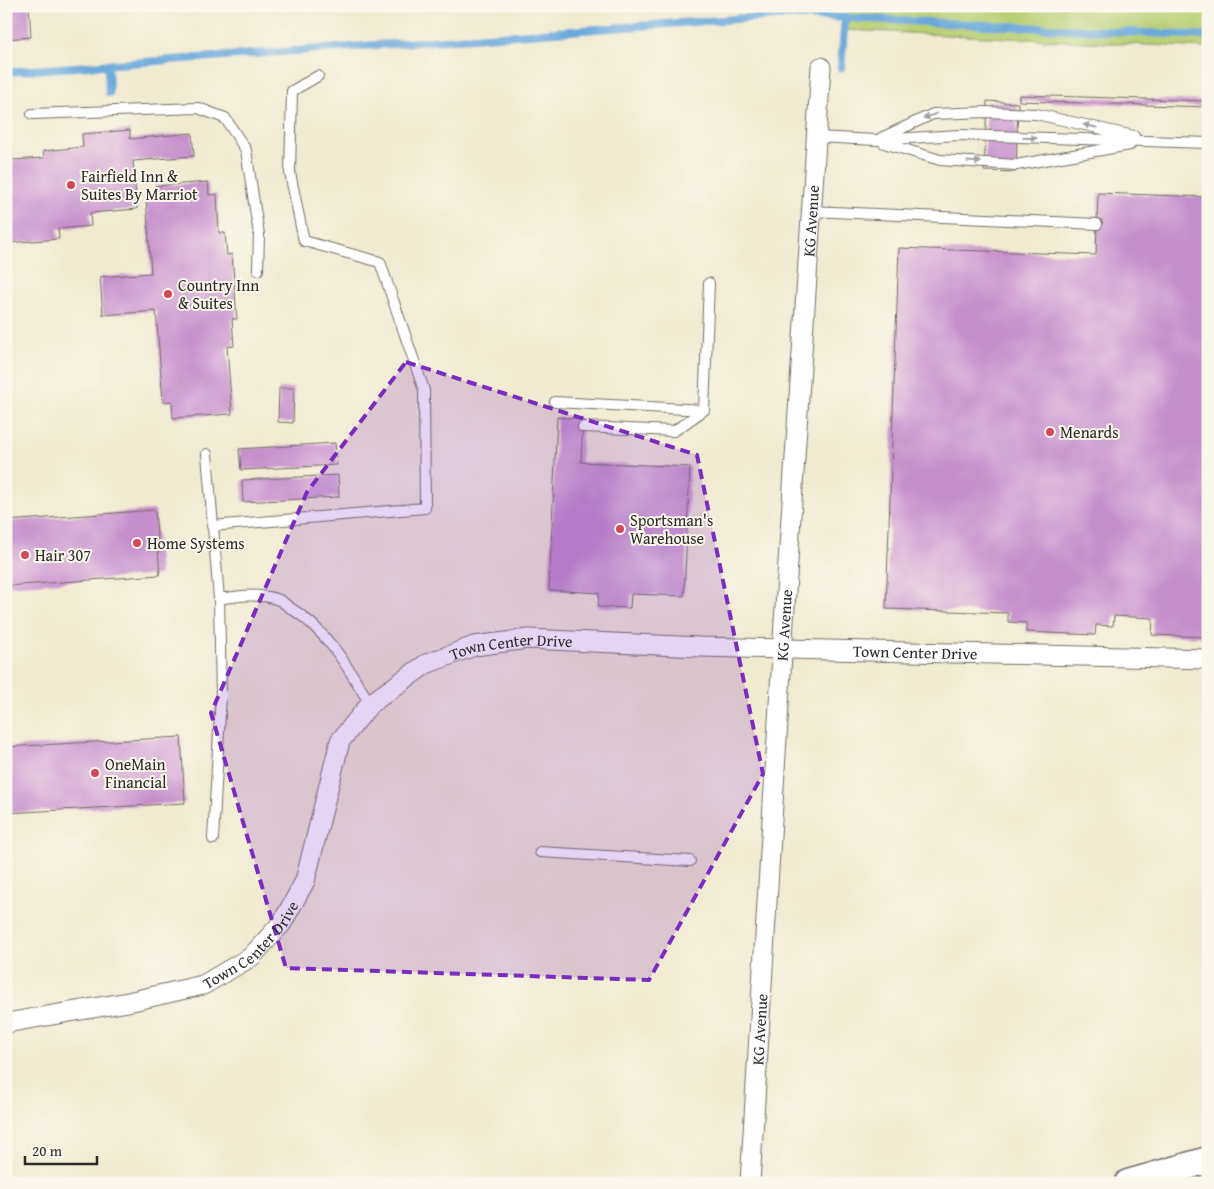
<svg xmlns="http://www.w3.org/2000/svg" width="1214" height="1189" font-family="'Gentium Book Plus',serif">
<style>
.green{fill:#b8cf73;stroke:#727d4f}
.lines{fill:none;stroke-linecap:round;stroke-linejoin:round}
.stream{stroke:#67a7da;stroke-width:8}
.building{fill:#c68dcc}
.lane-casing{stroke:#706e65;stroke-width:12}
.street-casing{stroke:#706e65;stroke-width:21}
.secondary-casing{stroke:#706e65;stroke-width:29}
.lane{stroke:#fff;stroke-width:10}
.street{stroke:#fff;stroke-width:19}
.secondary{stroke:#fff;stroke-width:26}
.oneway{fill:#a0a0a0}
.marked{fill:#7b2cbf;fill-opacity:0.2;stroke:#7b2cbf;stroke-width:4;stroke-dasharray:10 6;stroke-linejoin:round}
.poi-dot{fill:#d1495b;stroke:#fbf7ec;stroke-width:2}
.labels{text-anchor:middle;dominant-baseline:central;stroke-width:4;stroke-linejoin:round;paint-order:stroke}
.poi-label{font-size:16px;fill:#2b2b2b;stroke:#fbf7ec;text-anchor:start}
.street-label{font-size:16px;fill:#2b2b2b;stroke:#fbf7ec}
</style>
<rect width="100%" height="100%" fill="#fbf7ec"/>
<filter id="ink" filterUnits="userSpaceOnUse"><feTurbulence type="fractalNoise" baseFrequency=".02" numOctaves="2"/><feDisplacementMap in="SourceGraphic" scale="10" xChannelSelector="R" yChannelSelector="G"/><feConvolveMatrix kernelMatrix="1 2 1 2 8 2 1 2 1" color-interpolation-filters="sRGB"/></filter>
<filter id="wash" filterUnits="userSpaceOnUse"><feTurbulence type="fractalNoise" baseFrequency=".0096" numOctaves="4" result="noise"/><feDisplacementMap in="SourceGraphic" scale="20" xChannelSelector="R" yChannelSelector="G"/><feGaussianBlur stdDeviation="1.12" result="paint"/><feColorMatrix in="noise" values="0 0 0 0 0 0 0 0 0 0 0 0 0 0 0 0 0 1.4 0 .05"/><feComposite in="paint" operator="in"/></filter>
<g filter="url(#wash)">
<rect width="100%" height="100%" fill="#f0ead0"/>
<path class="green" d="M849,6H1208V48L847,30Z"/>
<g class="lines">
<path class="stream" d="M822,6L823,17
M108,64L109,93
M841,68L845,17
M6,72L790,15L1208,36"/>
</g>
<g id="blocks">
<path class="building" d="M6,6H29L31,37L6,39Z
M1019,95L1208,101V107L1019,101Z
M987,101L1018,103L1016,172L984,171Z
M130,130V139L192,133L194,156L133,161L137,209L90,213L91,226L58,229L59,239L6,243V145H11L12,160L44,158L43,151L83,147L82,134Z
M208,182L209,195L217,194L219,233H225L227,255L232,254L237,319H232L234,346L227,347L232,414L173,418L172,401L163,402L156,311L103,315L100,277L151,273L146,197L156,196L155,186Z
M1098,193L1208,197V637L1152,635L1153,618L1114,616L1113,626L1096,625L1095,635L1026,632V623L1008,622V613L886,609L899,248L1096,255Z
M279,388H294L293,423L278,422Z
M557,417L583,419L581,462L690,467L684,596L631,594L630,608L598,607L599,593L549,590Z
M335,443L337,465L241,470L239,449Z
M338,475L339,497L243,502L242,480Z
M155,510L160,575L6,586V521Z
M181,737L185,803L6,813V747Z"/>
</g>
</g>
<g filter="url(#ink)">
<use href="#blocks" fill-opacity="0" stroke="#706e65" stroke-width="1"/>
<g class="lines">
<defs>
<path id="lane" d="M32,114L198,108L225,118L246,150L259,235L258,270
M816,137L876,140L959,135L1208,143
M881,138L933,114L986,112L1036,114L1134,136
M884,143L940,160L1016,165L1130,145
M811,211L1097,224
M555,402L704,410L709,283
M583,427L674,431L704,410
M207,454L219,599L221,695L213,839
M212,526L425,508L424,390L380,262L304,241L290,173L292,91L318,76
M219,599C238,596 257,593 276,599C281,600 285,604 289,607C326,629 348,667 370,704
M540,852L690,861"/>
<g id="street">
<path id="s1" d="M6,1023L128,1002L203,985L251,957L282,923L305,881L340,741L370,704L426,664L474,646L528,639L700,647L1208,659"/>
<path id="s2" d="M750,1183L784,622L821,67"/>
</g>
<path id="secondary" d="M1128,1183L1208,1160"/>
</defs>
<use href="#lane" class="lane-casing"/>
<use href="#street" class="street-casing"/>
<use href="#secondary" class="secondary-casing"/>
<use href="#lane" class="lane"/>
<use href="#street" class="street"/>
<use href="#secondary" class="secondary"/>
</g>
<defs><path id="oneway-solid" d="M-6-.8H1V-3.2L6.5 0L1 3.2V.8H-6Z" transform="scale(1.25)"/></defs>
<g class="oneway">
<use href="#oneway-solid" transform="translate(930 116) rotate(161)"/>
<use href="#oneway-solid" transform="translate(1090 126) rotate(-167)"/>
<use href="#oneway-solid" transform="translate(1030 138) rotate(2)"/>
<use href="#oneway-solid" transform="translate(974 162) rotate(4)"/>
</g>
</g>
<path class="marked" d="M406,362L697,455L763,774L649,980L286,968L211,713L307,492Z"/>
<g class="poi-dot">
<circle cx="71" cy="185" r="5"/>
<circle cx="168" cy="294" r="5"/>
<circle cx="1050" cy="432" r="5"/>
<circle cx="620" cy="529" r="5"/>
<circle cx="137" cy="543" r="5"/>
<circle cx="25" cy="555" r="5"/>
<circle cx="95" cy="773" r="5"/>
</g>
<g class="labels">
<g class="poi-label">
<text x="81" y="176">Fairfield Inn &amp;<tspan x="81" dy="18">Suites By Marriot</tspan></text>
<text x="178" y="285">Country Inn<tspan x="178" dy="18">&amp; Suites</tspan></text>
<text x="1060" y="432">Menards</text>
<text x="630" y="520">Sportsman's<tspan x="630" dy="18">Warehouse</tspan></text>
<text x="147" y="543">Home Systems</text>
<text x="35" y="555">Hair 307</text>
<text x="105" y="764">OneMain<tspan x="105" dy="18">Financial</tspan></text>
</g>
<g class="street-label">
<text stroke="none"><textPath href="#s2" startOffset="964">KG Avenue</textPath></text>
<text stroke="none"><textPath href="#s2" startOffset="559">KG Avenue</textPath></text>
<text stroke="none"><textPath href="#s1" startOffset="699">Town Center Drive</textPath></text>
<text stroke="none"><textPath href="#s1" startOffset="1104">Town Center Drive</textPath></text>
<text stroke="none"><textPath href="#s1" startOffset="264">Town Center Drive</textPath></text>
<text stroke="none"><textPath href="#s2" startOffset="154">KG Avenue</textPath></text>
</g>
</g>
<rect width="1214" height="1189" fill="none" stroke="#fbf7ec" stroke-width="25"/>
<path d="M25 1156v8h72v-8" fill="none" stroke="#2b2b2b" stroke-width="2.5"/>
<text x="32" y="1156" font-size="15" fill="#2b2b2b" stroke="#fbf7ec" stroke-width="4" paint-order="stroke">20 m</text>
</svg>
